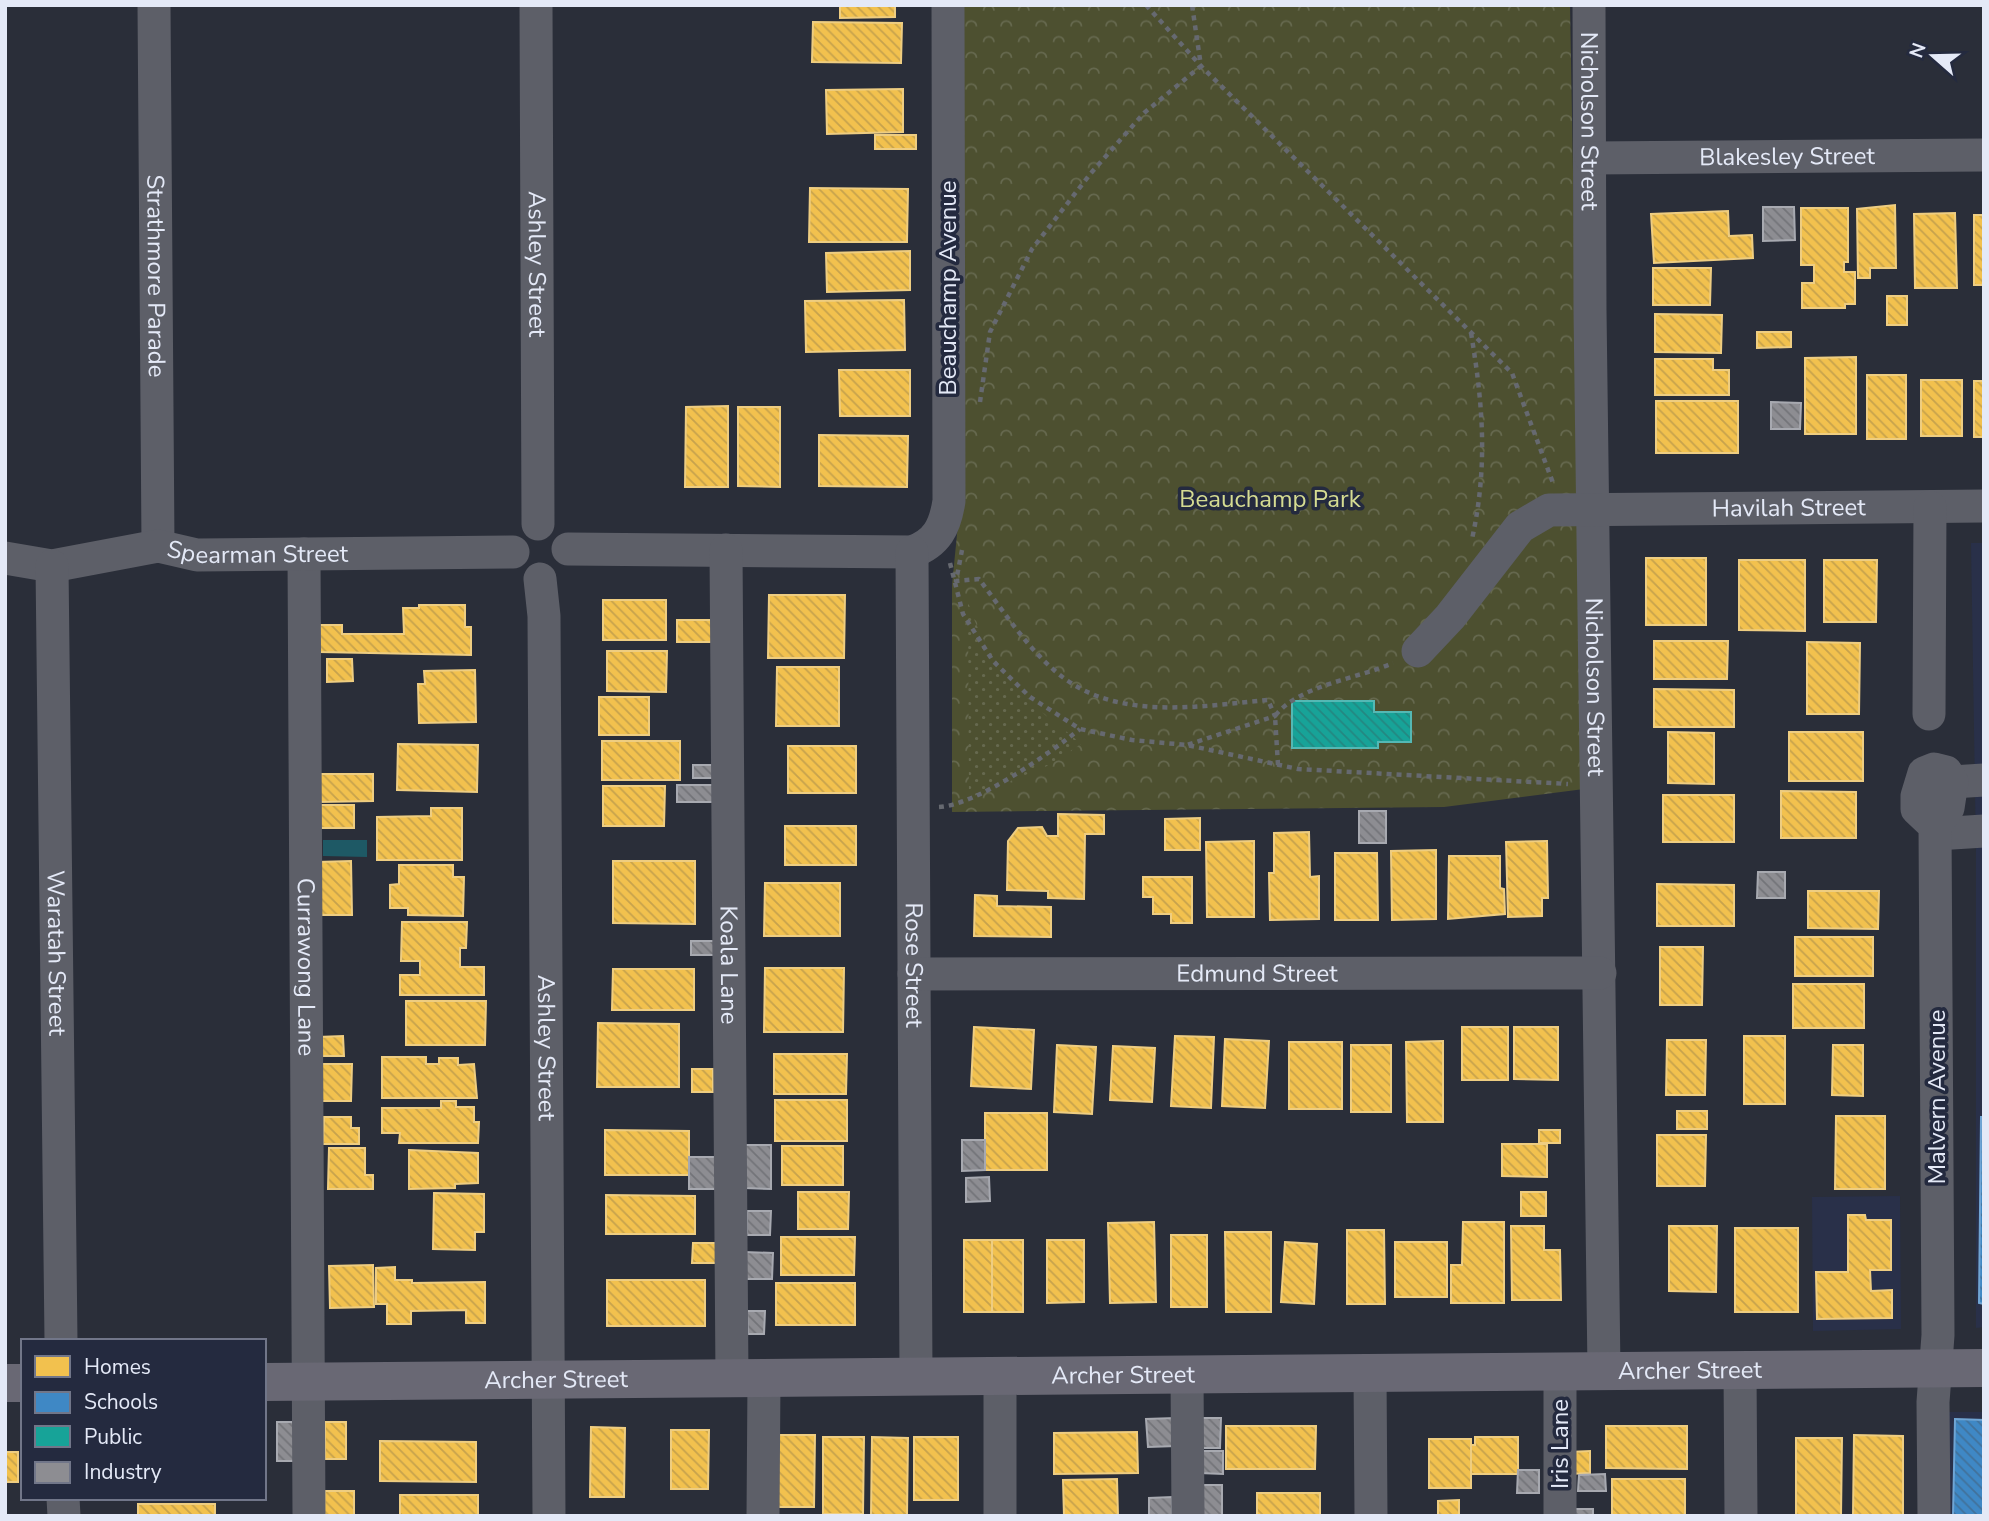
<svg xmlns="http://www.w3.org/2000/svg" width="1989" height="1521" font-family="'Nunito Sans',sans-serif">
<style>
.built{fill:#293049}
.park{fill:url(#park-crowns)}
.garden{fill:url(#garden-dots)}
.water{fill:#1e5965}
.homes{fill:url(#homes-back-hatch);stroke:#eecd81;stroke-width:2}
.schools{fill:url(#schools-back-hatch);stroke:#70a5d4;stroke-width:2}
.public{fill:url(#public-back-hatch);stroke:#54b8b4;stroke-width:2}
.industry{fill:url(#industry-back-hatch);stroke:#a7a9b0;stroke-width:2}
.lines{fill:none;stroke-linecap:round;stroke-linejoin:round}
.path{stroke:#666970;stroke-width:4.5;stroke-dasharray:5 5;stroke-linecap:butt}
.minor{stroke:#5d5f68;stroke-width:33}
.major{stroke:#696874;stroke-width:38}
.labels{text-anchor:middle;dominant-baseline:central;stroke-width:7;stroke-linejoin:round;paint-order:stroke}
.street-label{font-size:24px;fill:#e4e9f7;stroke:#242a3f}
.park-label{font-size:24px;fill:#d6dc92;stroke:#242a3f}
</style>
<defs>
<pattern id="park-crowns" width="20" height="18" patternUnits="userSpaceOnUse" patternTransform="scale(1.75)"><rect width="20" height="18" fill="#4d5030"/><path d="M2 6a3 3 0 1 1 6 0M12 15a3 3 0 1 1 6 0" fill="none" stroke="#66694f"/></pattern>
<pattern id="garden-dots" width="8" height="8" patternUnits="userSpaceOnUse" patternTransform="scale(1.75)"><rect width="8" height="8" fill="#4d5030"/><path d="M2 2h.1M6 6h.1" fill="none" stroke="#66694f" stroke-width="1.8" stroke-linecap="round"/></pattern>
<pattern id="homes-back-hatch" width="6" height="6" patternUnits="userSpaceOnUse" patternTransform="scale(1.75)"><rect width="6" height="6" fill="#f2c14e"/><path d="M-1 5l2 2M0 0l6 6M5-1l2 2" fill="none" stroke="#c6a24d"/></pattern>
<pattern id="schools-back-hatch" width="6" height="6" patternUnits="userSpaceOnUse" patternTransform="scale(1.75)"><rect width="6" height="6" fill="#3f88c5"/><path d="M-1 5l2 2M0 0l6 6M5-1l2 2" fill="none" stroke="#41719a"/></pattern>
<pattern id="public-back-hatch" width="6" height="6" patternUnits="userSpaceOnUse" patternTransform="scale(1.75)"><rect width="6" height="6" fill="#17a398"/><path d="M-1 5l2 2M0 0l6 6M5-1l2 2" fill="none" stroke="#248781"/></pattern>
<pattern id="industry-back-hatch" width="6" height="6" patternUnits="userSpaceOnUse" patternTransform="scale(1.75)"><rect width="6" height="6" fill="#8d8d92"/><path d="M-1 5l2 2M0 0l6 6M5-1l2 2" fill="none" stroke="#737479"/></pattern>
</defs>
<rect width="100%" height="100%" fill="#2a2e39"/>
<path class="built" d="M1971,543H1984V1327L1976,1328V852Z
M1900,1196L1901,1329L1813,1331L1812,1197Z
M1948,1412H1984V1516H1947Z"/>
<path class="park" d="M959,5H1570L1584,789L1444,807L952,812V585L964,464Z"/>
<path class="garden" d="M968,602C979,639 1003,675 1031,702C1046,718 1065,729 1081,744L1047,766L969,798Z"/>
<path class="water" d="M323,840H367V857L323,856Z"/>
<path class="homes" d="M840,5H895V17L840,18Z
M813,22L902,23L901,63L812,62Z
M903,89V132L827,134L826,90Z
M875,135H916V149H875Z
M810,188L908,189L907,242H809Z
M1895,205L1896,268H1870V278H1858L1857,209Z
M1801,208H1848V262H1844V272H1855V304H1845V308H1802V283H1814V265H1801Z
M1728,211L1729,236L1752,235L1753,258L1654,263L1651,214Z
M1955,213L1957,288H1915L1914,214Z
M1974,215H1984V285H1974Z
M910,251V290L827,292L826,253Z
M1653,268H1711L1710,305H1653Z
M1887,296H1907V325H1887Z
M904,300L905,350L806,352L805,301Z
M1655,314L1722,315L1721,353L1655,352Z
M1757,332H1791V347L1757,348Z
M1856,357V434H1805V358Z
M1655,359H1713V370H1729V395H1655Z
M839,370H910V416H840Z
M1867,375H1906V439H1867Z
M1921,380H1962V436H1921Z
M1974,381H1984V437H1974Z
M1656,401H1738V453H1656Z
M728,406V487H685L686,407Z
M738,407H780V487L738,486Z
M819,435L908,436L907,487L819,486Z
M1646,558H1706V625H1646Z
M1739,560H1805V631L1739,630Z
M1824,560H1877L1876,622H1824Z
M769,595H845L844,658H768Z
M603,600H666V640H603Z
M419,605H465V627H471V655L320,652V625H342V634H404L403,608H419Z
M677,620H712V642H677Z
M1654,641H1728L1727,679H1654Z
M1807,642L1860,643L1859,714H1807Z
M607,651H667L666,692L607,691Z
M327,659H352L353,681L327,682Z
M777,667H839V726H776Z
M475,670L476,722L419,723L418,684H425L424,671Z
M1654,689L1734,690V727H1654Z
M599,697H649V735H599Z
M1668,732L1714,733V784L1668,783Z
M1789,732H1863V781H1789Z
M602,741H680V780H602Z
M398,744L478,745L477,792L397,790Z
M788,746H856V793H788Z
M319,774H373V801L319,802Z
M603,786H665L664,826H603Z
M1781,791L1856,792V838H1781Z
M1663,795H1734V842H1663Z
M320,805H354V828H320Z
M431,808H462V860H377V817L431,816Z
M1058,814L1104,815V834H1085L1084,899L1048,898V891L1007,890L1008,841L1018,828L1042,827L1047,836H1058Z
M1200,818V850H1165V819Z
M785,826H856V865H785Z
M1309,832L1310,877L1319,876V919L1270,920L1269,873H1274V833Z
M1254,841V917H1207L1206,842Z
M1547,841L1548,898H1542V916L1508,917L1506,842Z
M1436,850V919L1392,920L1391,851Z
M1335,853H1377L1378,920H1335Z
M1449,856H1500V888L1504,889L1505,914L1448,919Z
M351,861L352,915H317V862Z
M613,861H695V924L613,923Z
M399,865H453V877H464L463,916L408,915V908H390V885L399,884Z
M1143,877H1192V923H1171V914H1153V897H1143Z
M765,883H840V936H764Z
M1657,884L1734,885V926H1657Z
M1808,891H1879L1878,929L1808,928Z
M975,895L997,896V906L1051,907V937L974,936Z
M402,922H467L466,948H460V967H484V995H400V975H420V961H401Z
M1795,937H1873V976H1795Z
M1660,947H1703L1702,1005H1660Z
M765,968H844L843,1032H764Z
M613,969H694V1010H612Z
M1793,984H1864V1028H1793Z
M406,1001H486L485,1045H406Z
M598,1023L679,1024V1087H597Z
M974,1027L1034,1030L1031,1089L971,1086Z
M1462,1027H1508V1080H1462Z
M1514,1027H1558V1080L1514,1079Z
M343,1036L344,1056H319L318,1037Z
M1175,1036L1214,1037L1211,1108L1171,1106Z
M1744,1036H1785V1104H1744Z
M1225,1039L1269,1041L1265,1108L1222,1106Z
M1667,1040H1706L1705,1095H1666Z
M1443,1041V1122H1407L1406,1042Z
M1289,1042H1342V1109H1289Z
M1057,1045L1096,1047L1092,1114L1054,1112Z
M1351,1045H1391V1112H1351Z
M1833,1045H1863V1096L1832,1095Z
M1113,1046L1155,1048L1152,1102L1110,1100Z
M774,1054H847L846,1094H774Z
M382,1057H426V1064H439V1058H458V1065L474,1064L477,1098H382Z
M321,1064H352L351,1101H321Z
M692,1069H713V1092H692Z
M775,1100H847V1141H775Z
M441,1101H456V1107H474V1122H479L478,1143H399L400,1133H382V1108H441Z
M1677,1111H1707V1129H1677Z
M985,1113H1047V1170H985Z
M1836,1116H1885V1189H1835Z
M324,1117H351V1128H359V1144H323Z
M605,1130L689,1131V1175H605Z
M1539,1130H1560V1143H1539Z
M1657,1135H1706L1705,1186H1657Z
M1502,1144H1547V1177L1502,1176Z
M782,1146H843V1185H782Z
M329,1148H365V1175H373V1189H328Z
M409,1150L478,1153V1183L455,1184V1188L409,1189Z
M798,1192H849L848,1229H798Z
M1521,1192H1546V1216H1521Z
M434,1193L484,1194V1232H475V1250L433,1249Z
M606,1195L695,1196V1234H606Z
M1848,1215H1865L1866,1220H1891V1270H1870L1871,1291L1892,1290V1318L1817,1319L1816,1272H1848Z
M1154,1222L1156,1302L1110,1303L1108,1223Z
M1463,1222H1504V1303H1451V1265H1462Z
M1511,1226H1544V1250H1560L1561,1300H1512Z
M1669,1226H1717L1716,1292L1669,1291Z
M1735,1228H1798V1312H1735Z
M1347,1230H1384L1385,1304H1347Z
M1225,1232H1271V1312H1226Z
M1171,1235H1207V1307H1171Z
M781,1237H855L854,1275H781Z
M964,1240H992V1312H964Z
M992,1240H1023V1312H992Z
M1047,1240H1084V1302L1047,1303Z
M1285,1242L1317,1244L1314,1304L1281,1302Z
M1395,1242H1447V1297H1395Z
M693,1243H716V1263H692Z
M373,1265L374,1307L330,1308L329,1266Z
M395,1267V1280H412V1283L485,1282V1323H466V1310L411,1311V1324H387V1304H376V1268Z
M607,1280H705V1326H607Z
M776,1283H855V1325H776Z
M325,1422H346V1459H325Z
M1226,1426H1316L1315,1469H1226Z
M1606,1426H1687V1469L1606,1468Z
M591,1427L625,1428L624,1497H590Z
M671,1430H709L708,1489H671Z
M1137,1432L1138,1473L1054,1474V1433Z
M778,1435H815L814,1507H778Z
M1854,1435L1903,1436V1516H1853Z
M823,1437H864L863,1514H823Z
M872,1437L908,1438L907,1516H871Z
M914,1437H958V1500H914Z
M1475,1437H1518V1474H1471V1445H1475Z
M1796,1438H1842L1841,1516H1796Z
M1429,1439H1471V1488H1429Z
M380,1441L476,1442V1482L380,1481Z
M1590,1451V1473L1569,1474V1452Z
M5,1452H18V1482H5Z
M1117,1479L1118,1516H1064L1063,1480Z
M1612,1479H1685V1516H1612Z
M325,1491H354V1516H324Z
M1257,1493H1320V1516H1257Z
M400,1495H478V1516H400Z
M1459,1500V1516H1438V1501Z
M138,1504H215V1516H138Z"/>
<path class="schools" d="M1981,1117H1984V1304L1979,1303Z
M1955,1419L1984,1420V1516H1953Z"/>
<path class="public" d="M1292,701H1374V712H1411V742H1378V748H1292Z"/>
<path class="industry" d="M1763,207H1794L1795,240L1763,241Z
M1771,402L1801,403L1800,429H1771Z
M693,765H719V778H693Z
M677,785H714V802H677Z
M1359,811H1386V843H1359Z
M1758,872H1785V898H1757Z
M691,941H716V955H691Z
M962,1140H985V1170L962,1171Z
M745,1145H771V1189L745,1188Z
M689,1157H715V1189H689Z
M989,1177L990,1201L966,1202V1178Z
M747,1211H771L770,1235H747Z
M744,1252L773,1253L772,1279H744Z
M747,1311H765L764,1334H748Z
M1175,1418L1176,1446L1148,1447L1146,1419Z
M1200,1418H1221L1220,1448H1200Z
M277,1422H297V1461H277Z
M1200,1451H1223V1474L1200,1473Z
M1518,1470H1539V1493H1517Z
M1605,1474L1606,1491H1578L1579,1475Z
M1202,1485H1222V1516H1202Z
M1172,1497V1516H1149V1498Z
M1573,1509H1593V1516H1573Z"/>
<g class="lines">
<path class="path" d="M1146,5L1201,66L1512,373L1553,483
M1471,333C1483,404 1488,467 1472,539
M980,402L990,332L1032,249L1091,173L1144,113L1201,66L1192,5
M962,550L956,581L979,579C1005,613 1032,656 1068,681C1125,720 1203,706 1268,700L1275,716L1187,745
M950,563L963,614L993,661L1030,697L1080,729L1132,740L1187,745L1298,769L1568,784
M1278,765L1275,716C1299,685 1357,679 1393,663
M939,807C977,805 1050,753 1080,729"/>
<g class="minor">
<path id="s1" d="M154,5L158,546"/>
<path id="s2" d="M536,5L538,524"/>
<path id="s3" d="M1589,5L1590,310L1604,1371"/>
<path id="s4" d="M1591,158L1984,155"/>
<path d="M568,549L912,552C937,543 945,527 949,501L948,5"/>
<path id="s5" d="M726,550L732,1379"/>
<path id="s6" d="M912,552L916,1377"/>
<path id="s7" d="M304,554L309,1516"/>
<path id="s8" d="M5,558L52,566L158,546L197,555L513,552"/>
<path id="s9" d="M52,566L61,1341"/>
<path id="s10" d="M540,579L544,616L549,1516"/>
<path id="s11" d="M1418,651L1450,617L1520,527L1549,510L1984,506"/>
<path d="M1929,714L1930,507"/>
<path d="M1952,782L1984,780"/>
<path d="M1936,834L1984,831"/>
<path id="s12" d="M914,974L1600,973"/>
<path d="M1740,1370L1741,1516"/>
<path d="M1560,1371V1516"/>
<path d="M1370,1373L1371,1516"/>
<path d="M1187,1375L1188,1516"/>
<path d="M1000,1376V1516"/>
<path d="M63,1498L64,1516"/>
<path d="M763,1516L764,1378"/>
<path d="M1934,1516L1933,1402L1938,1335L1935,826L1948,808L1952,782L1946,772L1934,769L1924,773L1917,796V809L1935,826"/>
</g>
<g class="major">
<path id="s13" d="M264,1382L1984,1368"/>
<path d="M5,1383H23"/>
</g>
</g>
<g class="labels">
<g class="street-label">
<text stroke="none"><textPath href="#s3" startOffset="116">Nicholson Street</textPath></text>
<text stroke="none"><textPath href="#s4" startOffset="196">Blakesley Street</textPath></text>
<text stroke="none"><textPath href="#s2" startOffset="259">Ashley Street</textPath></text>
<text stroke="none"><textPath href="#s1" startOffset="271">Strathmore Parade</textPath></text>
<text transform="translate(948 288) rotate(-90)">Beauchamp Avenue</text>
<text stroke="none"><textPath href="#s11" startOffset="434">Havilah Street</textPath></text>
<text stroke="none"><textPath href="#s8" startOffset="256">Spearman Street</textPath></text>
<text stroke="none"><textPath href="#s3" startOffset="682">Nicholson Street</textPath></text>
<text stroke="none"><textPath href="#s9" startOffset="387">Waratah Street</textPath></text>
<text stroke="none"><textPath href="#s5" startOffset="415">Koala Lane</textPath></text>
<text stroke="none"><textPath href="#s6" startOffset="413">Rose Street</textPath></text>
<text stroke="none"><textPath href="#s7" startOffset="413">Currawong Lane</textPath></text>
<text stroke="none"><textPath href="#s12" startOffset="343">Edmund Street</textPath></text>
<text stroke="none"><textPath href="#s10" startOffset="469">Ashley Street</textPath></text>
<text transform="translate(1937 1097) rotate(-90)">Malvern Avenue</text>
<text stroke="none"><textPath href="#s13" startOffset="1426">Archer Street</textPath></text>
<text stroke="none"><textPath href="#s13" startOffset="859">Archer Street</textPath></text>
<text stroke="none"><textPath href="#s13" startOffset="292">Archer Street</textPath></text>
<text transform="translate(1560 1444) rotate(-90)">Iris Lane</text>
</g>
<g class="park-label">
<text x="1270" y="499">Beauchamp Park</text>
</g>
</g>
<rect width="1989" height="1521" fill="none" stroke="#e4e9f7" stroke-width="14"/>
<rect x="21" y="1339" width="245" height="161" fill="#242a3f" stroke="#717689" stroke-width="2"/>
<rect x="35" y="1356" width="35" height="21" fill="#f2c14e" stroke="#717689" stroke-width="2"/>
<text x="84" y="1374" font-size="21" fill="#e4e9f7">Homes</text>
<rect x="35" y="1392" width="35" height="21" fill="#3f88c5" stroke="#717689" stroke-width="2"/>
<text x="84" y="1409" font-size="21" fill="#e4e9f7">Schools</text>
<rect x="35" y="1426" width="35" height="21" fill="#17a398" stroke="#717689" stroke-width="2"/>
<text x="84" y="1444" font-size="21" fill="#e4e9f7">Public</text>
<rect x="35" y="1462" width="35" height="21" fill="#8d8d92" stroke="#717689" stroke-width="2"/>
<text x="84" y="1479" font-size="21" fill="#e4e9f7">Industry</text>
<g transform="translate(1933 56) rotate(290)" stroke="#242a3f" stroke-width="5" paint-order="stroke">
<path d="M0-5L12 26L0 18L-12 26Z" fill="#e4e9f7"/>
<text y="-10" font-size="19" font-weight="bold" text-anchor="middle" fill="#e4e9f7">N</text>
</g>
</svg>
